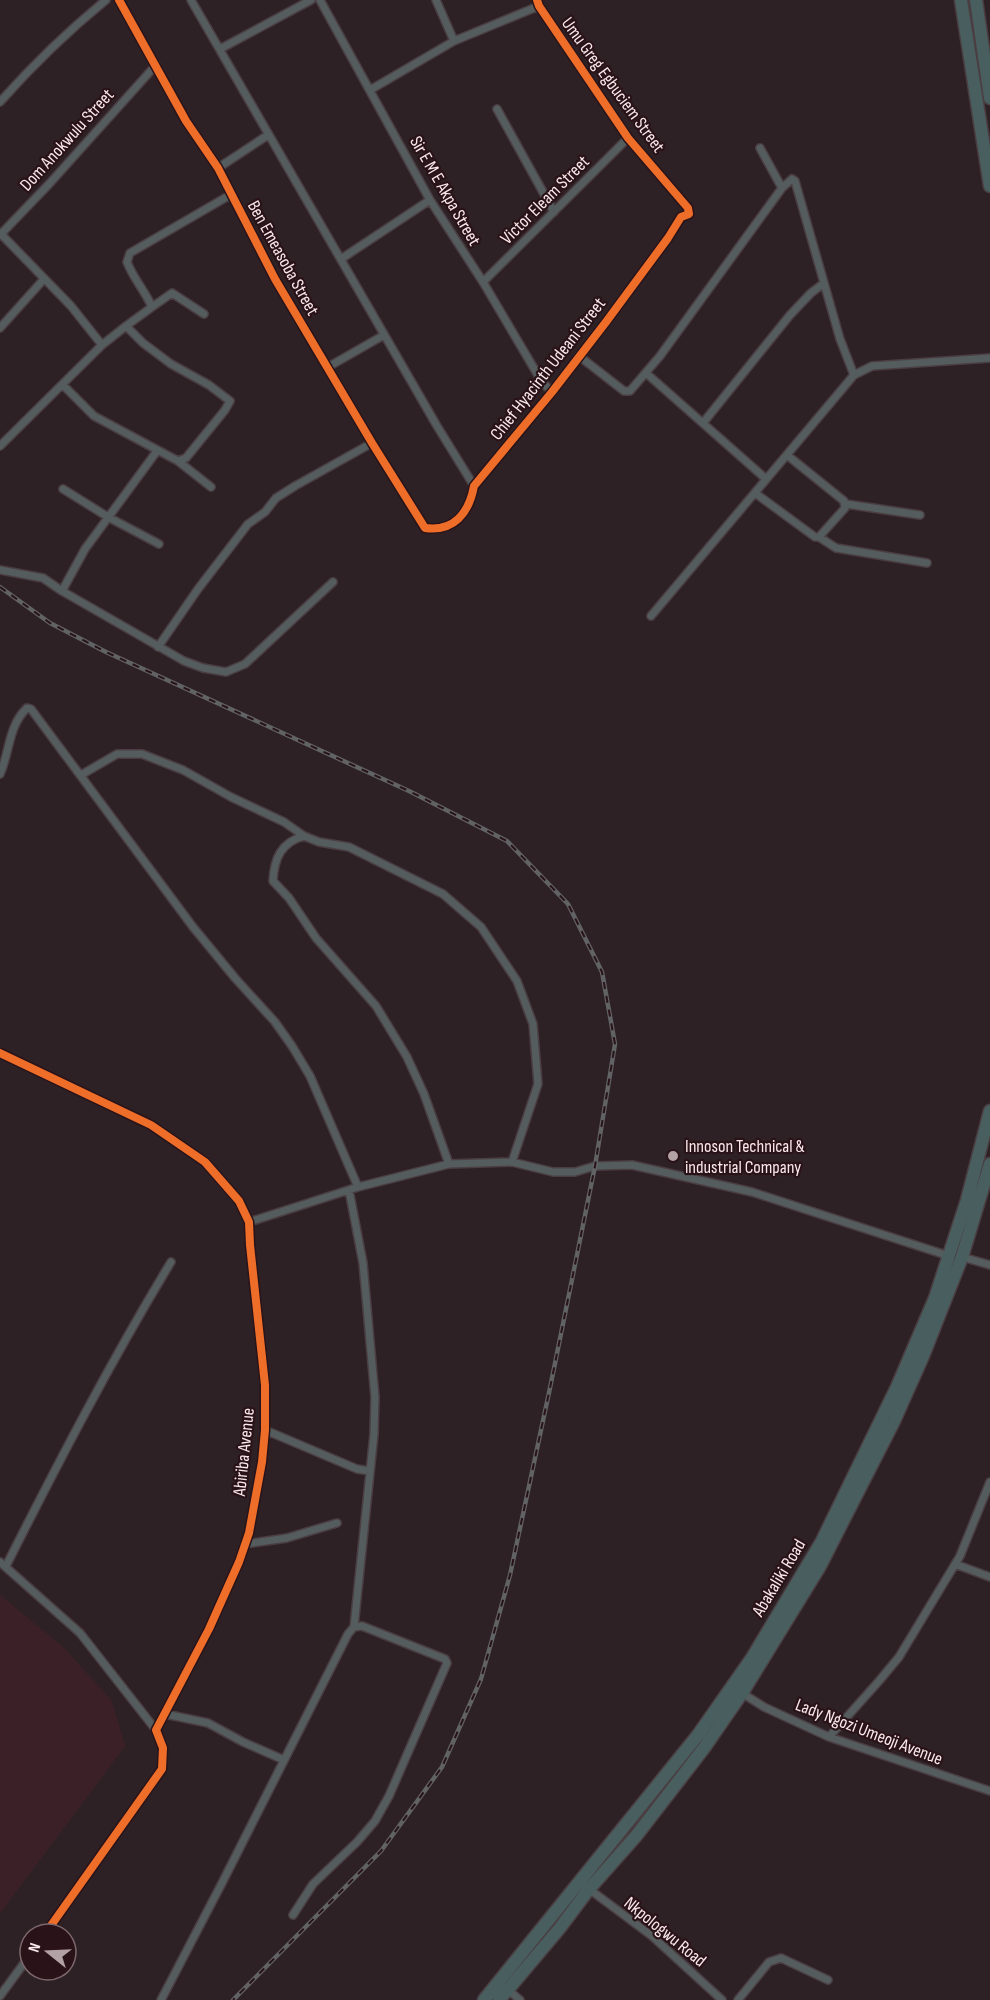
<svg xmlns="http://www.w3.org/2000/svg" width="990" height="2000" font-family="'Sofia Sans Condensed',sans-serif">
<style>
.built{fill:#3c2028}
.lines{fill:none;stroke-linecap:round;stroke-linejoin:round}
.minor-casing{stroke:#4a3e42;stroke-width:10}
.trunk-casing{stroke:#4a3e42;stroke-width:15}
.minor{stroke:#545c5d;stroke-width:7}
.trunk{stroke:#495e5e;stroke-width:12}
.rail-casing{stroke:#606263;stroke-width:4.5}
.rail{stroke:#291319;stroke-width:2;stroke-dasharray:7;stroke-linecap:butt}
.cycleway-casing{stroke:#291319;stroke-width:11}
.cycleway{stroke:#ee6e29;stroke-width:8}
.poi-dot{fill:#b2a2a6;stroke:#291319;stroke-width:2}
.labels{text-anchor:middle;dominant-baseline:central;stroke-width:4.5;stroke-linejoin:round;paint-order:stroke}
.street-label{font-size:18px;fill:#f9e8ec;stroke:#291319}
.poi-label{font-size:18px;fill:#f9e8ec;stroke:#291319;text-anchor:start}
</style>
<rect width="100%" height="100%" fill="#2e2125"/>
<path class="built" d="M0,1595L64,1648L112,1701L125,1746L0,1913Z"/>
<g class="lines">
<defs>
<path id="minor" d="M119,0L186,121L218,168L275,279L372,443L425,528C454,532 469,513 474,486L552,392L606,322L668,238L681,217L689,214L688,208L628,138L539,6L537,0
M191,0L437,426L474,486
M320,0L430,200L483,282L542,382L552,392
M436,0L454,41
M220,49L311,0
M370,90L454,41L539,6
M0,102C33,65 68,31 106,0
M497,109L554,212
M760,148L782,188
M218,168L268,135
M1,234L71,306L102,345
M0,235L50,183L156,65
M341,259L430,200
M483,282L628,138
M152,307L172,293L204,314
M0,328L44,279
M579,356L624,391H630L660,356L782,188L792,179L795,181L840,339L854,375
M328,367L384,335
M646,373L766,479
M63,385L94,416L178,461L211,487
M703,423L790,315L811,293L824,283
M0,446L102,345L126,326
M178,461L186,458L225,410L230,401L209,385L171,364L143,343L126,326L152,307C145,291 133,278 127,262L130,253L230,195
M63,489L108,517L159,544
M755,493L815,537H819L845,508L844,501L787,455
M846,504L920,515
M819,537L836,548L927,563
M0,570L43,578L62,591L184,661L203,668L226,672L245,664L333,582
M62,591L85,549L157,451
M651,616L854,375L872,366L990,358
M158,647L198,589L248,524L265,512L276,498L295,486L372,443
M0,774C10,752 8,726 27,708L31,709L193,927L235,978L275,1022L292,1046L310,1076L358,1187
M81,775L117,754H142L183,770L231,797L284,822L304,836L319,842L349,847L443,894L481,927L517,981L533,1024L538,1084L512,1162
M304,836C281,842 274,859 273,881L289,898L316,938L376,1006L407,1057L424,1094L449,1164
M0,1053L151,1125L205,1162L239,1201L249,1222L250,1245L265,1385V1430L262,1462L249,1533L239,1562L209,1629L156,1730L163,1748L162,1769L45,1934
M349,1190L363,1263L375,1397L374,1434L354,1627
M249,1222L358,1187L449,1164L512,1162L553,1172H575L595,1166L632,1165L752,1192L949,1256
M962,1257L990,1265
M265,1430L357,1469L370,1471
M245,1544L287,1538L337,1523
M0,1562L80,1633L156,1730
M955,1564L990,1577
M6,1566C58,1463 111,1361 171,1262
M742,1693L764,1707L829,1737L990,1791
M165,1714L208,1723L243,1742L284,1760
M829,1737L879,1681L899,1657L960,1556L990,1482
M589,1889L652,1936L722,2000
M507,1989L520,2000
M0,1996L30,1955
M161,2000L222,1883L348,1634L354,1627L362,1626L445,1659L447,1663L389,1796L375,1821L357,1842L313,1884L293,1915
M738,2000L769,1962L781,1958L828,1980"/>
<path id="trunk" d="M961,0L990,186
M976,0L990,98
M484,2000L698,1735L752,1658L822,1541L897,1387L935,1298L967,1200L990,1111
M499,2000L559,1929L589,1889L636,1836L704,1748L742,1693L820,1566L894,1421L923,1356L962,1257L990,1164"/>
</defs>
<use href="#minor" class="minor-casing"/>
<use href="#trunk" class="trunk-casing"/>
<use href="#minor" class="minor"/>
<use href="#trunk" class="trunk"/>
<defs>
<path id="rail" d="M0,587L50,623L106,652L409,791L507,841L568,904L602,972L615,1044L595,1166L550,1388L510,1575L481,1679L442,1767L381,1851L233,2000"/>
</defs>
<use href="#rail" class="rail-casing"/>
<use href="#rail" class="rail"/>
<defs>
<path id="cycleway" d="M119,0L186,121L218,168L275,279L372,443L425,528C454,532 469,513 474,486L552,392L606,322L668,238L681,217L689,214L688,208L628,138L539,6L537,0
M0,1053L151,1125L205,1162L239,1201L249,1222L250,1245L265,1385V1430L262,1462L249,1533L239,1562L209,1629L156,1730L163,1748L162,1769L45,1934"/>
</defs>
<use href="#cycleway" class="cycleway-casing"/>
<use href="#cycleway" class="cycleway"/>
</g>
<circle class="poi-dot" cx="673" cy="1156" r="6"/>
<g class="labels">
<g class="street-label">
<text transform="translate(613 85) rotate(54)">Umu Greg Egbuciem Street</text>
<text transform="translate(67 140) rotate(-48)">Dom Anokwulu Street</text>
<text transform="translate(445 191) rotate(60)">Sir E M E Akpa Street</text>
<text transform="translate(545 200) rotate(-45)">Victor Eleam Street</text>
<text transform="translate(283 258) rotate(61)">Ben Emeasoba Street</text>
<text transform="translate(548 369) rotate(-52)">Chief Hyacinth Udeani Street</text>
<text transform="translate(244 1452) rotate(-84)">Abiriba Avenue</text>
<text transform="translate(779 1578) rotate(-59)">Abakaliki Road</text>
<text transform="translate(869 1732) rotate(21)">Lady Ngozi Umeoji Avenue</text>
<text transform="translate(665 1932) rotate(39)">Nkpologwu Road</text>
</g>
<g class="poi-label">
<text x="685" y="1146">Innoson Technical &amp;<tspan x="685" dy="21">industrial Company</tspan></text>
</g>
</g>
<g transform="translate(48 1952) rotate(288)"><circle r="28" fill="#291319" stroke="#7c686d" stroke-width="1.5"/>
<path d="M0-4.5L10 22L0 15L-10 22Z" fill="#b2a2a6"/>
<text y="-9" font-size="16" font-weight="bold" text-anchor="middle" fill="#f9e8ec">N</text>
</g>
</svg>
